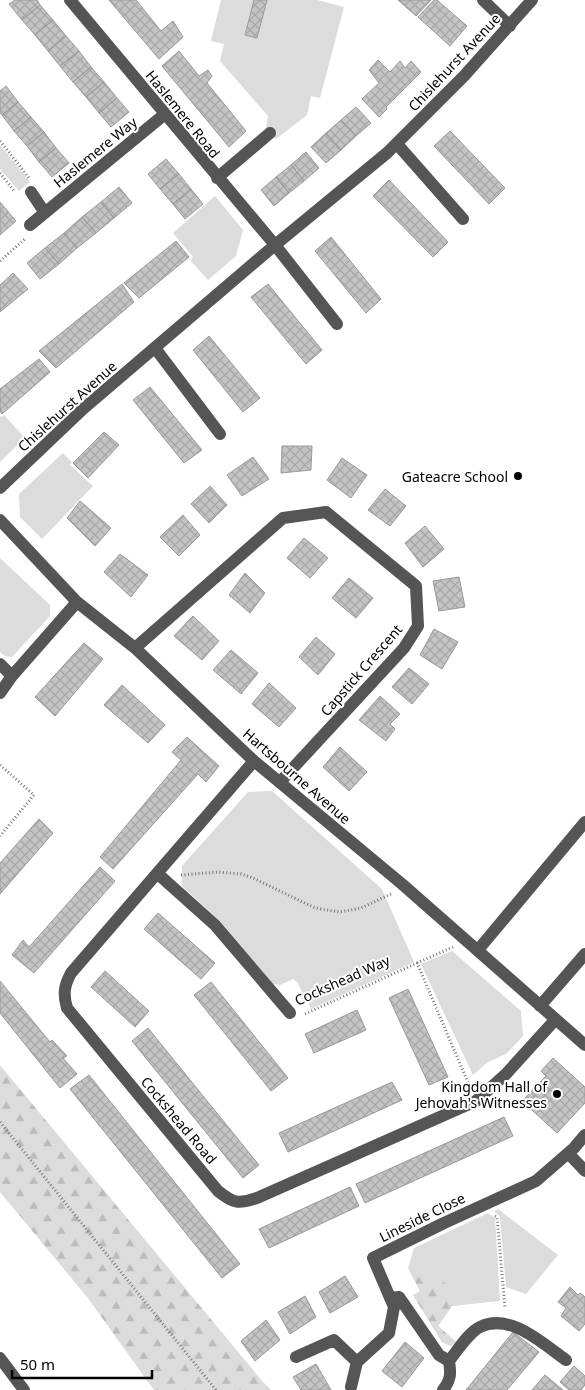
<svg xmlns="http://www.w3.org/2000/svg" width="585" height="1390" font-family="'Noto Sans',sans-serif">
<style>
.green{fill:#dcdcdc}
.forest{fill:url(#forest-firs)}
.building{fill:url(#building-cross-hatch);stroke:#999}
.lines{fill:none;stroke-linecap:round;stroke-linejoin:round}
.path{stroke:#777;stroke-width:3;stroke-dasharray:1 2.5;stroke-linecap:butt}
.minor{stroke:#555;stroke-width:12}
.poi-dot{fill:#000;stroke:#fff;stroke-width:2}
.labels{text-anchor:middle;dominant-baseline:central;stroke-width:4;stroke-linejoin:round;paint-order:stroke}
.street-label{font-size:14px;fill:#000;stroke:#fff}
.poi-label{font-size:14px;fill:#000;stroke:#fff;text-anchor:end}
</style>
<defs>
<pattern id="forest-firs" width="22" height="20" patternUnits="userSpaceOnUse" patternTransform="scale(1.25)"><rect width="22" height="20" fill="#dcdcdc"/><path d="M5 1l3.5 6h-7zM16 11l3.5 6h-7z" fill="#bbb"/></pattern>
<pattern id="building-cross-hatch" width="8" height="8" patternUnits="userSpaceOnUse" patternTransform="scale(1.25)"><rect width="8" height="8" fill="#c4c4c4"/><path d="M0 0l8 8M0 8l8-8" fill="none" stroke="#a7a7a7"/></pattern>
</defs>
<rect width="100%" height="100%" fill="#fff"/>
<path class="green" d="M221,0H317L344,7L320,98L311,96L307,115L276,139L266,128L268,116L220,61L224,44L211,41Z
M0,145L30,182L19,191L0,169Z
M215,196L243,230L236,256L208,280L190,260L193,257L173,233Z
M4,415L25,438L0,462V416L1,417Z
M63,453L72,462L70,465L93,486L42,539L20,517L19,494Z
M0,558L50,605V616L12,657L5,656L0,652Z
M272,791L382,889L414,962L311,1009L297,982L293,979L280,985L273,984L221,922L182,886V866L248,792Z
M452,951L521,1011L523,1036L506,1054L488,1062L473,1075L421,964Z
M498,1209L558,1255L526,1294L506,1287L500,1217L494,1211Z
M488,1213L495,1218L500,1301L452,1306L438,1326L456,1342L451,1346L442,1342L413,1295L420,1291L408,1268L414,1248Z"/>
<path class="forest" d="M0,1065L263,1382L271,1390H154L87,1297L0,1192Z
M426,1276C445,1281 454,1285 460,1305L452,1306L438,1326L456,1342L451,1346L442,1342L413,1295L420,1291L413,1277Z"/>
<path class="building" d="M15,0H37L40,5L22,20L9,4Z
M109,0H136L161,31L173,21L183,37L159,59Z
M254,0H267L257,38L245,35Z
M398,0H431L416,16Z
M434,0H437L467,26L450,46L418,17Z
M40,5L53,20L35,35L22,20Z
M53,20L66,36L48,51L35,35Z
M66,36L79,51L60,66L48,51Z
M79,51L91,67L73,82L60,66Z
M179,51L199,76L208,70L212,76L207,83L246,131L229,147L162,66Z
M378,60L390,72L400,61L405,68L411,61L421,72L386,107L387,109L379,117L362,99L379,83L369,70Z
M91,67L104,82L86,97L73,82Z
M104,82L117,98L99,113L86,97Z
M6,86L18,102L2,115L0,113V91Z
M117,98L129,112L111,127L99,113Z
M18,102L31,117L14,131L2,115Z
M356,107L371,123L356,136L341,120Z
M31,117L44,132L27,146L14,131Z
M341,120L356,136L341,150L326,133Z
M450,131L505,188L489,204L434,146Z
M44,132L56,148L39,162L27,146Z
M326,133L341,150L326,163L311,147Z
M56,148L69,163L52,177L39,162Z
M306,152L319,168L304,181L291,165Z
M166,159L179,174L160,189L148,174Z
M291,165L304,181L289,193L276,177Z
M179,174L191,189L173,204L160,189Z
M276,177L289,193L274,206L261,190Z
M389,180L448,242L433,257L373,196Z
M119,187L132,203L114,218L101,202Z
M191,189L203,204L185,219L173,204Z
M0,202L16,221L0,235Z
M101,202L114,218L96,233L82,217Z
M82,217L96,233L77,248L64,233Z
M64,233L77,248L59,264L45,248Z
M331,237L381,299L366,313L315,251Z
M176,241L189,257L139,298L124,283Z
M45,248L59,264L40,279L27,263Z
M13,273L28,289L0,312V285Z
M122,284L134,302L56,368L39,351Z
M268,284L322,350L306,364L251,297Z
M209,336L260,398L243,412L193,350Z
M39,359L50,372L2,414L0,411V389Z
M150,387L202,450L184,463L133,400Z
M104,432L119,445L88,478L73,463Z
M282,446H312L311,470L281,473Z
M253,457L269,479L242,496L227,475Z
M342,458L367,475L351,498L327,480Z
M210,486L227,505L209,523L191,504Z
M385,489L406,506L390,526L368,510Z
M80,501L111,528L95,546L67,518Z
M183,515L200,535L179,556L160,537Z
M425,526L444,549L423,567L405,543Z
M304,538L328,558L310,578L287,558Z
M120,554L148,575L131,597L104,572Z
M245,573L265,593L250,613L229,595Z
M459,577L465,607L439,611L433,581Z
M349,578L373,598L356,618L332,598Z
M193,616L219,641L202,660L174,636Z
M434,629L458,642L442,669L420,655Z
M316,637L335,654L318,675L299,657Z
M84,643L103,659L55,716L35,697Z
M231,650L258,673L241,694L213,670Z
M409,668L429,684L412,704L392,687Z
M269,683L296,708L279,727L252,704Z
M122,685L165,725L148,743L104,705Z
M380,696L400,714L390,724L395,729L386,741L359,720Z
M187,737L219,766L206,782L198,774L113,869L100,857L181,760L172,752Z
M340,747L367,772L349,791L323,767Z
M39,819L53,833L0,894V863Z
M100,867L115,881L34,973L12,955L23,940L29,947Z
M158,913L215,963L201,979L144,929Z
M105,971L149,1011L135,1027L91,987Z
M0,981L50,1042L52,1040L67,1056L63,1058L77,1074L60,1088L0,1013Z
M211,982L288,1078L271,1091L194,995Z
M408,989L448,1077L429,1085L389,998Z
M357,1010L366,1030L314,1053L305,1034Z
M148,1028L259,1165L243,1178L132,1041Z
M553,1058L585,1087V1103L557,1133L522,1101L546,1076L541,1071Z
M89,1075L240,1264L222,1278L70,1089Z
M392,1082L402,1100L288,1152L279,1133Z
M504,1117L513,1136L365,1203L356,1184Z
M350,1187L359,1206L269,1248L259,1229Z
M345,1276L358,1297L330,1313L319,1292Z
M570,1287L578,1295L580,1293L585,1297V1324L579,1331L561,1316L566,1308L558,1302Z
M305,1296L316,1317L290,1334L278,1312Z
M266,1320L280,1340L255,1361L241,1341Z
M513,1332L539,1352L507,1390H466Z
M405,1342L424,1358L402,1387L382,1371Z
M316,1364L331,1390H301L293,1377Z
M574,1366L585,1376V1385L581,1390H569L560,1382Z
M545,1375L563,1390H532Z"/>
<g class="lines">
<path class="path" d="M0,141L29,178
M0,173L15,192
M0,261L26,238
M0,765L34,795L0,836
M181,875L218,872L241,874L253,878L315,908L340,912L361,908L391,894
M417,963L453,947
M305,1014L417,963L470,1087
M0,1122L216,1390
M495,1216L497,1217L505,1308"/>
<path class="minor" d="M70,0L275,245L337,324
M483,0L510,26
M397,144L463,219
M217,178L270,133
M31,192L45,213
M30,225L165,114
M155,348L220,434
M0,488L83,409L275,245L387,153L464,76L532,0
M0,520L77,602L135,648L254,761L402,884L585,1045
M135,648L283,518L326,512L416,586L418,626L404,648L280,782
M0,664L12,676
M0,693L12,676L77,602
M254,761L71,973C64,986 63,994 67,1008L218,1191C234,1204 239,1204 257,1198L476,1101L506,1074L555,1020
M158,874L215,925L290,1013
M478,950L585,822
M540,1006L585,954
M568,1153L585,1171
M390,1298L399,1297L439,1355L449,1361
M296,1357L334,1340L357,1362L389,1333L394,1307L373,1258L444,1223L536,1181L574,1148L585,1135
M0,1358L24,1390
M351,1387L357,1362
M443,1390C451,1380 451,1373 449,1361C457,1351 469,1332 480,1327C510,1312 543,1344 566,1360"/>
</g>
<g class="poi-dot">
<circle cx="518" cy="476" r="5"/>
<circle cx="557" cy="1094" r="5"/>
</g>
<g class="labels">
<g class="street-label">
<text transform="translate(454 62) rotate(-47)">Chislehurst Avenue</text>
<text transform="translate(183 114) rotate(51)">Haslemere Road</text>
<text transform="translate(95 152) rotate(-39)">Haslemere Way</text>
<text transform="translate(67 406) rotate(-42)">Chislehurst Avenue</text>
<text transform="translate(361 670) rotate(-49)">Capstick Crescent</text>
<text transform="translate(297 776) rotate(41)">Hartsbourne Avenue</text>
<text transform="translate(342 980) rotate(-24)">Cockshead Way</text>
<text transform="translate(179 1120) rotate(50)">Cockshead Road</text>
<text transform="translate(422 1217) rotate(-26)">Lineside Close</text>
</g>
<g class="poi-label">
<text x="508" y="476">Gateacre School</text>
<text x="547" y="1086">Kingdom Hall of<tspan x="547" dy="16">Jehovah's Witnesses</tspan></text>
</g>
</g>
<path d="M12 1370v8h140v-8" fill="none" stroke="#000000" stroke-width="2.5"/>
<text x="20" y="1370" font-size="15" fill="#000000" stroke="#ffffff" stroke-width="4" paint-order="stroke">50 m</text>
</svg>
